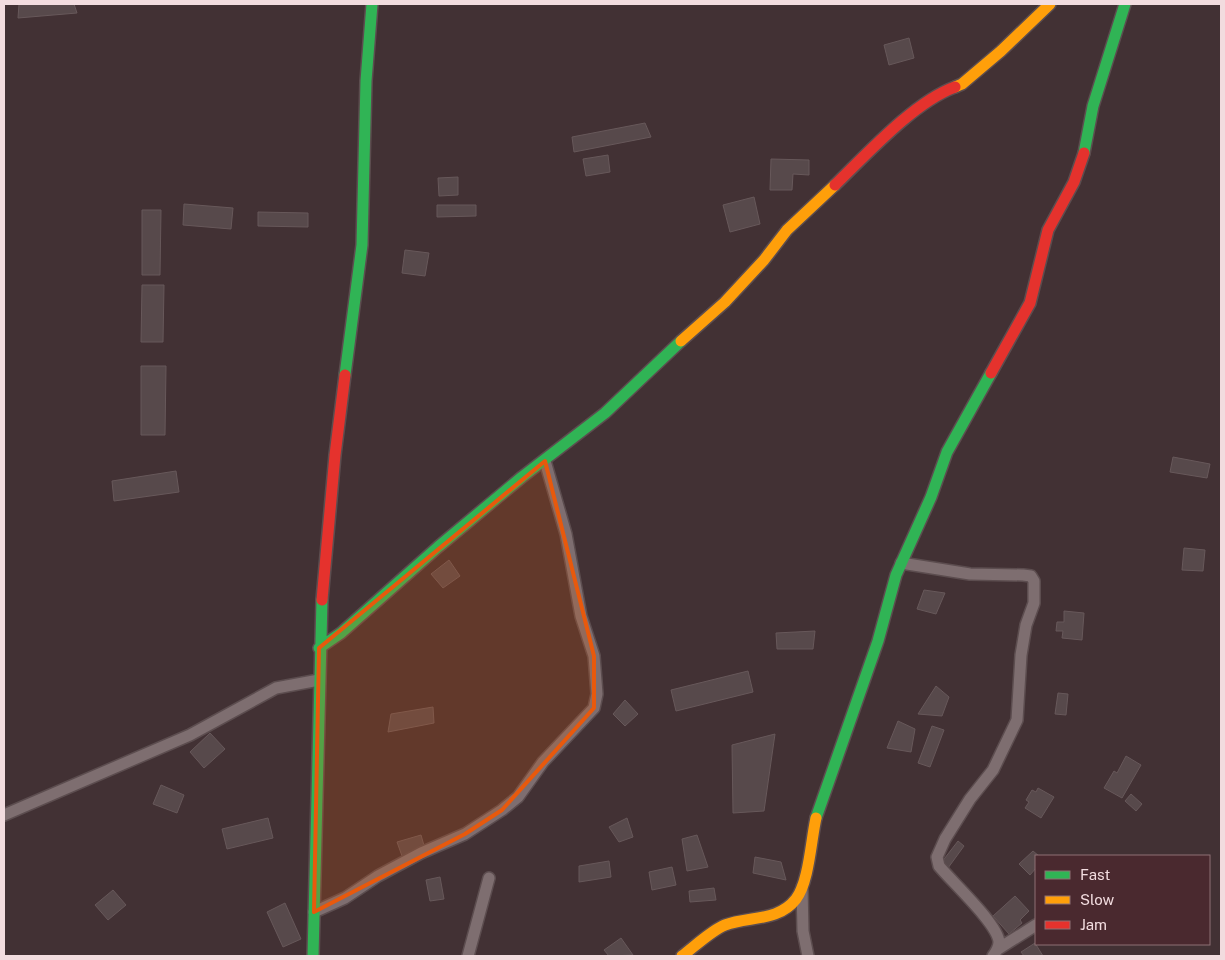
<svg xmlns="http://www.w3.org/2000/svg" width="1225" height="960" font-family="'Public Sans',sans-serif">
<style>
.building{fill:#57494b;stroke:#67585a}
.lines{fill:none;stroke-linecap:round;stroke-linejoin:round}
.street-casing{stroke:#5c4d4f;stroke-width:14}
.fast-casing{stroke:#5c4d4f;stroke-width:14}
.slow-casing{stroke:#5c4d4f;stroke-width:14}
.jam-casing{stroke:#5c4d4f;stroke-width:14}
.street{stroke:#7e6e70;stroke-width:11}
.fast{stroke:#30b455;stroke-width:11}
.slow{stroke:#ff9f0a;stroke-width:11}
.jam{stroke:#e5322d;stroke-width:11}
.marked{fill:#e8590c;fill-opacity:0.2;stroke:#e8590c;stroke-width:4;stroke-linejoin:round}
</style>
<rect width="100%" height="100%" fill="#423134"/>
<path class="building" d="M19,4H74L77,13L18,18Z
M909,38L914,58L889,65L884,45Z
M645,123L651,137L574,152L572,137Z
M608,155L610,172L586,176L583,159Z
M771,159L809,160V175L793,174L792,190H770Z
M458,177V195L439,196L438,178Z
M754,197L760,224L730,232L723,205Z
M184,204L233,208L231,229L183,225Z
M437,205H476V216L437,217Z
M142,210H161L160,275H142Z
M258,212L308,213V227L258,226Z
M405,250L429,253L425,276L402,273Z
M142,285H164L163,342H141Z
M141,366H166L165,435H141Z
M1173,457L1210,464L1207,478L1170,472Z
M176,471L179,492L114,501L112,481Z
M1184,548L1205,550L1203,571L1182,570Z
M449,560L460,576L443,588L431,574Z
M924,590L945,593L936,614L917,609Z
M1064,611L1084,613L1082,640L1062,638L1063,631H1056L1057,622H1064Z
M815,631L813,649H777L776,633Z
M748,671L753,692L676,711L671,690Z
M936,686L949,697L942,716L918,714Z
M1058,693L1068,694L1066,715L1055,714Z
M625,700L638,714L625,726L613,714Z
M433,707L434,723L388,732L391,714Z
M898,721L915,729L911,752L887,748Z
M932,726L944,730L930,767L918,763Z
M210,733L225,749L204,768L190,752Z
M775,734L764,811L733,813L732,745Z
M1126,756L1141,765L1122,798L1104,788L1114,771L1117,773Z
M161,785L184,795L177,813L153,804Z
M1038,788L1054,797L1041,818L1025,808L1029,802L1026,800L1032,790L1036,792Z
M1131,794L1142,804L1136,811L1125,801Z
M268,818L273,838L227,849L222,829Z
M627,818L633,837L619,842L609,827Z
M421,835L425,849L402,856L397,842Z
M697,835L708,867L687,871L682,839Z
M958,841L964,846L948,868L941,863Z
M1033,851L1039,856H1036V868L1030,875L1019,864Z
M755,857L781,862L786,880L753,873Z
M609,861L611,877L579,882V866Z
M672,867L676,885L652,890L649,872Z
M440,877L444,899L430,901L426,880Z
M714,888L716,900L690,902L689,891Z
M113,890L126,905L108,920L95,905Z
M1015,896L1029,911L1020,920L1022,923L1009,934L993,916Z
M285,903L301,939L283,947L267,912Z
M621,938L633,955L609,956L604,950Z
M1035,943L1043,956H1024L1021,952Z"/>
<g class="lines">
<defs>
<path id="street" d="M901,563L970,574L1023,575L1031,576L1034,581V603L1026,625L1021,655L1017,720L993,770L970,799L945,839L937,857L939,866C952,882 998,924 999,942C999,948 996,952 993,956
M4,815L190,735L276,688L319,680
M802,887L803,931L808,956
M314,912L345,898L378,876L421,853L465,834L502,810L518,797L543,762L594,708L597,694L594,656L581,616L566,534L545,461
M998,949L1036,925
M468,956L489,878"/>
<path id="fast" d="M1084,153L1093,106L1125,4
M345,375L362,245L366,81L372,4
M319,648L341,633L438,547L522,477L605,413L681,341
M816,818L878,641L896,575L931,497L947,452L991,373
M313,956L322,600"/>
<path id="slow" d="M955,87L962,84L1001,51L1050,4
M681,341L725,302L764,260L787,230L835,185
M682,956C694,947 712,930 725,925C749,916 778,922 796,899C809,882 811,840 816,818"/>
<path id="jam" d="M835,185C867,154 914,102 955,87
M991,373L1030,303L1048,230L1074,182L1084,153
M322,600L335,455L345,375"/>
</defs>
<use href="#street" class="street-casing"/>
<use href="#fast" class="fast-casing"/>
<use href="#slow" class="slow-casing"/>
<use href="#jam" class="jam-casing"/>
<use href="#street" class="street"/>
<use href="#fast" class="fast"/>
<use href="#slow" class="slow"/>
<use href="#jam" class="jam"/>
</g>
<path class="marked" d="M545,461L594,656V708L502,810L465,834L314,912L319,648Z"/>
<rect width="1225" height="960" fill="none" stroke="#f2dcdf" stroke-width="10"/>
<rect x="1035" y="855" width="175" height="90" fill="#4a292f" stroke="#8d7175"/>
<rect x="1045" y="871" width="25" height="8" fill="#30b455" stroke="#8d7175"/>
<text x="1080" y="880" font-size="15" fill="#f2dcdf">Fast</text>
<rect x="1045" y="896" width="25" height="8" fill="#ff9f0a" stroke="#8d7175"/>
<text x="1080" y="905" font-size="15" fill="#f2dcdf">Slow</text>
<rect x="1045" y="921" width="25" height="8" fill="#e5322d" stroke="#8d7175"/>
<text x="1080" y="930" font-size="15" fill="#f2dcdf">Jam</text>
</svg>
